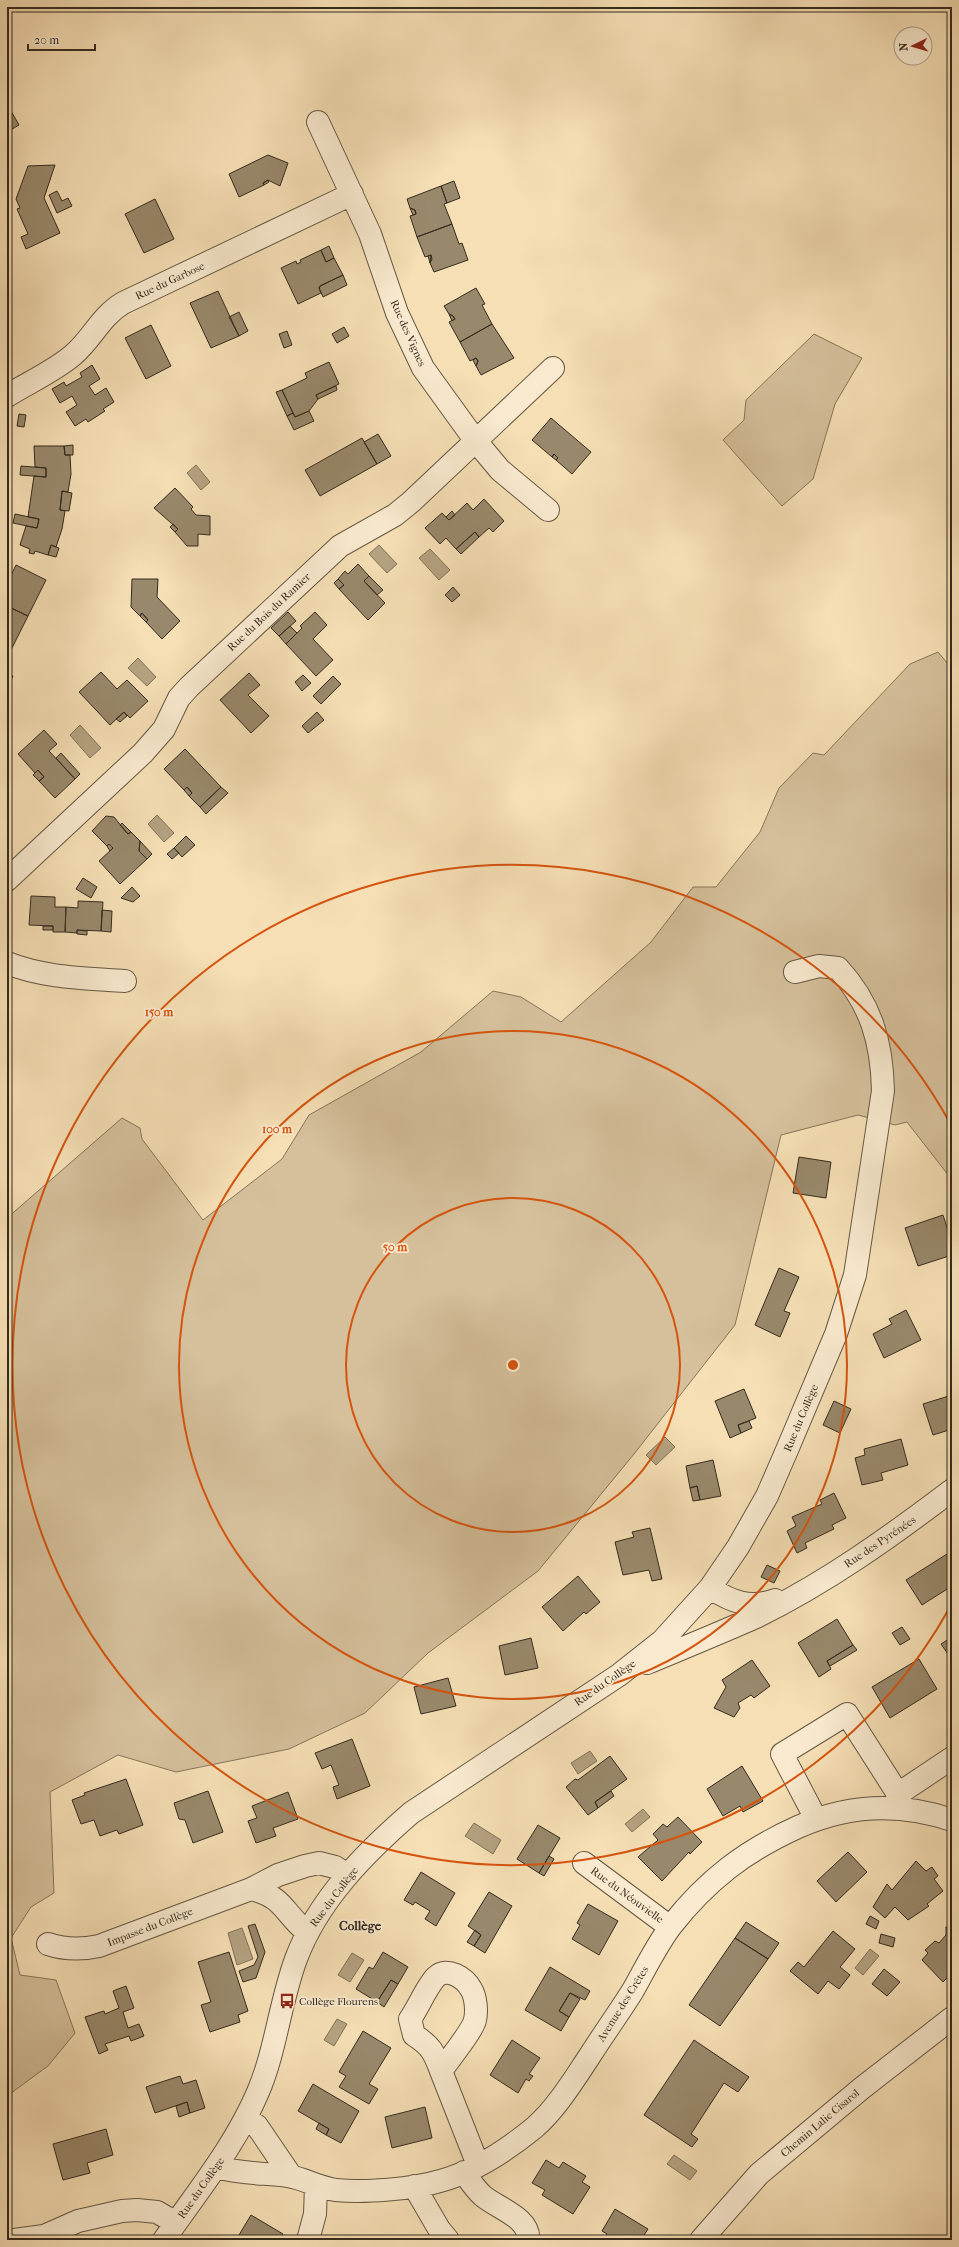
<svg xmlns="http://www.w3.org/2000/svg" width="959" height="2247" font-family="'IM FELL French Canon',serif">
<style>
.green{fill:#d5c09b;stroke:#85765c}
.water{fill:#b4a281;stroke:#817259}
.building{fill:#99896c;stroke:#352b1d}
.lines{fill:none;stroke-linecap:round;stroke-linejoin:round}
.street-casing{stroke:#655843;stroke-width:24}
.street{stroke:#f9eacf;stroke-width:22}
.ring{fill:none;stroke:#d6540e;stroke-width:2}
.labels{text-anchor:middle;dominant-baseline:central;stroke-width:3.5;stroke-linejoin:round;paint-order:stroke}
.street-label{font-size:11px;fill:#352b1d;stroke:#f9eacf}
.poi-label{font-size:11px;fill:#352b1d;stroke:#f9eacf;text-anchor:start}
.quarter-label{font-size:13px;font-weight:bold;fill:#352b1d;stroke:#f9eacf}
.centre{fill:#d6540e;stroke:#f9eacf;stroke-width:2}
.ring-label{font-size:12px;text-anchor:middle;font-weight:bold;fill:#d6540e;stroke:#f9eacf;stroke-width:3.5;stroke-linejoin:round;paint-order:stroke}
</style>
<rect width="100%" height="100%" fill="#f6dfb5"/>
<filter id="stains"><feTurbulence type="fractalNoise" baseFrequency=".005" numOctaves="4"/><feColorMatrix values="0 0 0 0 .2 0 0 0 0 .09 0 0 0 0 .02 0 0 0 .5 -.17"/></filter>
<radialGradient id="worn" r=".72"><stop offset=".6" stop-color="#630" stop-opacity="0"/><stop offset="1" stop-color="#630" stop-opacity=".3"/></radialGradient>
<path class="green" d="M814,334L862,358L835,404L813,479L782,506L723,440L744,420L746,400Z
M938,652L952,669V1180L907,1122L895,1125L858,1115L781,1135L735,1325L634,1454L538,1571L428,1653L365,1713L289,1749L176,1772L118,1755L50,1792L54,1893L31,1907L11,1938L20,1975L56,1980L75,2033L48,2066L7,2096V1218L122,1118L140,1128L142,1139L203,1220L282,1159L309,1115L421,1052L493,991L521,997L561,1022L651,942L693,887H716L760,832L779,788L813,753L824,755L910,664Z"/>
<path class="water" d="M196,465L210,482L201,490L187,473Z
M379,545L397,564L387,573L369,554Z
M430,549L450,570L439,580L419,558Z
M138,658L156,677L147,686L128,668Z
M80,725L101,748L90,758L70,735Z
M157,815L174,833L164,842L148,824Z
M665,1437L675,1447L656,1465L646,1455Z
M590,1751L597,1761L578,1774L571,1763Z
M643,1809L650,1817L632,1832L625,1824Z
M474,1823L501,1840L493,1854L465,1836Z
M242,1928L253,1959L237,1965L228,1933Z
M870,1949L879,1956L863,1975L855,1968Z
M352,1953L364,1960L350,1982L338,1975Z
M337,2019L347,2024L334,2046L324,2040Z
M674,2155L697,2171L690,2180L667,2164Z"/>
<path class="building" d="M7,104L19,125L7,132Z
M268,155L288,163L280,186L268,180L263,183L264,185L239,197L229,174Z
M55,165L44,198L60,233L26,249L21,237L28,234L17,209L20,208L16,199L28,166Z
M268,180L269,182L264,185L263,183Z
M454,181L460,198L447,203L441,186Z
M441,186L447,203L444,204L452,224L417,237L410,216L416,214L415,210L410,208L407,199Z
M57,191L62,201L68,198L72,206L57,213L49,195Z
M155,199L174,239L144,253L125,214Z
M410,208L415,210L416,214L413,215Z
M452,224L459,244L462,243L468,260L434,272L430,263L431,255L425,257L417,237Z
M329,246L334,258L326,262L321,250Z
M321,250L326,262L334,258L343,275L320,286L319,288L321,293L298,304L281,268L296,261L297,264L301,262L300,260Z
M431,255L432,259L430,263L428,256Z
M343,275L347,285L323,297L319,288L320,286Z
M476,288L485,304L482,305L492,324L460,342L449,322L455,319L453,316L449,314L444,306Z
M218,291L239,336L211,348L190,303Z
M239,312L248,331L239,336L229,317Z
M449,314L453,316L455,319L452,321Z
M492,324L514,358L481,375L476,366L478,361L476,358L470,361L460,342Z
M151,325L171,366L146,379L125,338Z
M344,327L349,336L337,343L332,334Z
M287,331L292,345L284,348L279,334Z
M476,358L478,361L476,366L473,360Z
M329,362L339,384L316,395L318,399L309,411L295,417L282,390L307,378L305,373Z
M92,365L100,379L89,386L95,395L106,388L114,402L103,409L105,411L88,422L86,419L75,426L66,412L77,405L72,396L60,403L52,389L64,382L66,386L82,377L80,373Z
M336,386L337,390L318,399L316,395Z
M282,390L293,413L287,416L276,392Z
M309,411L314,421L294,430L287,416L293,413L295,417Z
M19,414L26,415L24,427L17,426Z
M551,418L591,452L572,474L556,460L558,458L554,454L552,457L532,440Z
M378,434L391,456L377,464L364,442Z
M362,438L377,464L320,496L305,470Z
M73,445V455H65L64,446Z
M34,446H64L65,455H70L71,474L68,492L62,491L60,510L65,511L62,529L56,547L51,545L48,555L35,551L34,554L29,553L30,549L20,545L26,526L37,528L39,519L28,517L34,476L46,477V468L35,467Z
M554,454L558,458L556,460L552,457Z
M21,466L46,468V477L20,475Z
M175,488L193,507L191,509L196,515L210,516V535L198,534V546H187L175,532L178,529L154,508Z
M62,491L72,493L69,511L60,510Z
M484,499L504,521L493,532L489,528L479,537L475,532L456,549L446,538L440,544L425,528L442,513L449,520L467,503L473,510Z
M452,511L455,515L449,520L446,517Z
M15,514L39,519L37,528L13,523Z
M173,524L178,529L175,532L170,527Z
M475,532L479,537L461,554L456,549Z
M51,545L59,548L56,557L48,555Z
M358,564L369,576L364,581L385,603L368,620L339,589L344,585L338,579L345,571L348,574Z
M16,565L46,580L28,616L7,606V584Z
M369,576L383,590L377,595L364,581Z
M132,579H158L157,597L180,621L162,639L146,622L148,620L142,613L140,616L131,607Z
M338,579L344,585L339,589L334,583Z
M453,587L460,595L452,602L445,595Z
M7,606L28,616L10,652L7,651Z
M288,612L296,621L279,636L271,628Z
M315,612L327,625L313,639L333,660L316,676L286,644L302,628L300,626Z
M142,613L148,620L146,622L140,616Z
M290,626L297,633L286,644L279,636Z
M101,672L117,689L127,680L148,701L130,718L124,712L110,725L79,692Z
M7,673L13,676L7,688Z
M249,673L260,685L248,695L269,716L251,733L220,700Z
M303,675L311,683L302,691L295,682Z
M333,676L341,684L321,704L313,696Z
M124,712L127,716L120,722L116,719Z
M317,712L324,720L308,733L302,726Z
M44,730L57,744L49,751L75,779L55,798L39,781L44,777L38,770L35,773L18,754Z
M185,749L221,787L200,807L189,796L192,793L187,787L184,790L164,769Z
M61,753L80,774L75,779L56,758Z
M38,770L44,777L39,781L33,775Z
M187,787L192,793L189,796L184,790Z
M221,787L228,793L206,814L200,807Z
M106,816L114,817L128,834L131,832L140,841L139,851L147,859L120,884L99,861L113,848L109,844L107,846L92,831Z
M122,823L131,832L128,834L120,825Z
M186,836L195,845L182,857L174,848Z
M140,841L152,854L147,859L139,851Z
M109,844L113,848L110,851L107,846Z
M174,848L179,853L172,859L167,854Z
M83,878L97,887L91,898L76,889Z
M132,887L140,896L133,902L121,898Z
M31,896L55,897V907H66L65,932H53V926L29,925Z
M78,901L103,902L101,931L77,930V933L65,932L66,907L78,908Z
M102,910L112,911L111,932L101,931Z
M43,926H53V930H43Z
M77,930L87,931V935L77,934Z
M799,1157L831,1162L826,1198L793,1193Z
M943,1215L952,1243V1255L918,1266L905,1228Z
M779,1268L799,1277L784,1311L790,1313L780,1337L755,1325Z
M906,1310L921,1340L884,1358L873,1334L892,1324L889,1319Z
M744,1389L756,1418L738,1425L741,1433L730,1438L715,1401Z
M952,1395V1429L933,1435L923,1404Z
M834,1401L851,1409L840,1433L823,1425Z
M749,1421L752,1428L741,1433L738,1425Z
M901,1439L908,1465L881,1473L883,1480L862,1485L855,1458L865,1455L864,1449Z
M713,1460L721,1496L700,1500L697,1486L690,1488L686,1466Z
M697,1486L700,1500L693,1501L690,1488Z
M834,1493L846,1518L832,1525L834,1529L805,1543L807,1548L797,1553L787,1531L796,1526L792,1517L822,1504L820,1500Z
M650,1528L662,1579L652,1581L649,1570L623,1575L615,1542L634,1537L632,1532Z
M947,1554L952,1562V1586L922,1605L906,1580Z
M767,1565L780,1571L774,1583L761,1577Z
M578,1576L600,1602L586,1614L584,1612L563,1631L542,1607Z
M837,1619L853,1645L827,1661L831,1669L819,1677L798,1643Z
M902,1627L910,1639L900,1645L892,1633Z
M952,1637V1660L941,1644Z
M531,1638L538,1668L505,1675L499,1646Z
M853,1645L857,1650L830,1666L827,1661Z
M919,1659L937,1689L890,1718L872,1687Z
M752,1660L770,1686L754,1698L751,1695L738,1703L740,1708L734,1717L714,1708L726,1687L722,1680Z
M448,1678L456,1706L421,1714L414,1687Z
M352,1739L370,1786L337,1799L333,1787L339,1785L331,1765L322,1769L315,1753Z
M610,1756L627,1779L595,1802L598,1808L588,1815L566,1787L575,1779L578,1780Z
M742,1766L763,1801L743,1812L740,1806L723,1816L707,1789Z
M126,1779L143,1825L119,1834L117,1830L100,1836L94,1820L81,1824L72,1800L85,1795L84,1793Z
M208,1791L223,1832L193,1843L185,1820L179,1819L174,1803Z
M611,1791L614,1796L598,1808L595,1802Z
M288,1792L298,1819L273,1828L276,1836L256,1843L248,1821L257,1818L252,1806Z
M678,1817L702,1842L690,1854L689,1852L662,1881L638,1857L658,1840L653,1834L663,1824L667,1827Z
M538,1825L560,1838L539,1873L517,1859Z
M848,1852L867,1872L836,1902L817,1881Z
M549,1856L554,1859L544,1876L539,1873Z
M916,1861L926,1871L932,1867L938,1876L934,1879L943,1891L927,1904L929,1906L908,1920L895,1907L885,1918L873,1907L887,1884L892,1890Z
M421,1872L455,1893L436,1926L425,1919L430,1911L415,1902L413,1905L404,1900Z
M489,1892L512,1906L485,1953L474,1946L481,1935L468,1926Z
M588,1904L618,1921L599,1955L572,1939L580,1925L577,1923Z
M870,1916L879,1921L876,1929L866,1924Z
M746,1922L779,1943L768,1959L735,1938Z
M255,1924L265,1952L256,1978L243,1982L239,1971L254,1965L258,1957L248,1926Z
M952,1926V1963L950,1965L952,1973L943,1982L922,1960L928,1953L925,1950L935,1941L939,1943L946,1935V1927Z
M475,1930L481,1935L474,1946L467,1942Z
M833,1931L855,1949L840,1967L850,1975L839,1989L828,1981L818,1994L790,1971L798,1962L804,1967Z
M881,1934L895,1938L893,1947L879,1943Z
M735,1938L768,1959L720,2026L689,2005Z
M229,1952L248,2011L238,2015L240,2022L210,2032L201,2005L211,2002L198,1962Z
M383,1952L408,1967L398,1984L391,1980L377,2002L356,1989L369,1967L373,1969Z
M550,1967L590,1991L585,2000L570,1993L559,2011L569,2017L561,2031L525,2010Z
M884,1969L900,1982L887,1996L872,1984Z
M391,1980L398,1984L384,2007L377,2002Z
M126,1986L134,2008L123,2012L128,2028L139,2024L144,2036L131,2041L129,2036L105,2044L108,2050L99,2054L85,2017L104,2011L105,2014L119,2008L113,1991Z
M570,1993L580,1999L569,2017L559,2011Z
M363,2031L391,2048L369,2084L378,2089L369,2104L339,2087L346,2076L339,2072Z
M512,2040L540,2058L529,2074L533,2076L529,2081L526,2079L518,2093L490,2075Z
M694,2040L749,2077L738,2092L724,2083L691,2134L698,2139L692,2147L644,2115Z
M180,2076L183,2084L196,2080L205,2108L190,2113L187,2102L155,2113L146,2087Z
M313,2084L359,2111L341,2143L326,2135L329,2129L298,2111Z
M187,2102L190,2113L179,2117L176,2106Z
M425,2107L432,2138L392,2148L385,2117Z
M319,2123L329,2129L326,2135L316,2129Z
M106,2129L113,2155L87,2163L90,2173L63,2180L53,2144Z
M546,2160L559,2168L563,2162L586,2176L582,2182L590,2187L573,2214L542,2195L545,2190L532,2183Z
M615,2209L648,2229L641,2240H604L607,2234L602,2231Z
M251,2215L283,2234L279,2240H236Z"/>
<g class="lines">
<defs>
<path id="street" d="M318,122L370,234L397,313L423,368L475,440L500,470L548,510
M7,396C26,384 56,370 73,355C92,339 101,316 123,303L352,194
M7,880L143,753L164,729L179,698L189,687L340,546L395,515L411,502L553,368
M7,963C45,978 84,978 125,981
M710,1588C732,1602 750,1609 775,1600
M647,1663C683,1648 720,1633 756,1617C826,1583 890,1537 952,1490
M896,1807L898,1794L952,1758
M816,1819L782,1754L847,1714L898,1794
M584,1863L670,1927
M251,1889C285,1897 283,1913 307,1932
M48,1944C66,1950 81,1950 99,1946L251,1889L278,1875L305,1866L319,1863L335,1867L347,1875
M441,2071C434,2052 431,2046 414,2035L410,2019C418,2008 427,1986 436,1977C447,1966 465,1978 471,1989C476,1997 477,2011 475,2020C473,2030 448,2061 441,2071L478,2165
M246,2118L257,2126L291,2176
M217,2167C240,2174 264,2173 288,2176C303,2178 319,2188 336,2190C363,2193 414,2189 440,2181C473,2172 507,2150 534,2128C556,2109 573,2081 589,2057C603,2035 618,2014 632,1992C644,1971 656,1946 671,1926C707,1880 745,1851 798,1827C849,1804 899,1802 952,1820
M464,2172C470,2181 475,2189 483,2196C497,2208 531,2218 528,2240
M414,2186L439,2229L448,2240
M14,2240L44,2236L78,2221L122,2211L137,2210L157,2212L176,2223
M164,2240C197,2192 235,2146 258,2092C276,2050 280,2002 296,1959C318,1900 365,1853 411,1813L619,1675L662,1641L710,1588L738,1547L767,1496L787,1450L836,1334L855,1275L883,1091C882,1042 871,1004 838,968L819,966L795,972
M308,2240L315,2214L316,2186
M701,2240L759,2174L862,2088L952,2018"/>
</defs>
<use href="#street" class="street-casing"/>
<use href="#street" class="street"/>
</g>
<g class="ring">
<circle cx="513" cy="1365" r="167"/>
<circle cx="513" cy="1365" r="334"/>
<path d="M950 1607A500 500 0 1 1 950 1123"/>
</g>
<defs>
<symbol id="bus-bare" viewBox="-9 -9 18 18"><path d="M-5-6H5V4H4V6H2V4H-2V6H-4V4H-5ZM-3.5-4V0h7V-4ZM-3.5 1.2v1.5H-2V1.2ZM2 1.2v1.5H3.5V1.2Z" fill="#8f2418" stroke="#f9eacf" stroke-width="2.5" paint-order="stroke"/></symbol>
</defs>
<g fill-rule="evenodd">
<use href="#bus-bare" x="276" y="1990" width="22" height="22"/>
</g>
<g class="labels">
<g class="street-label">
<text transform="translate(170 281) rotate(-25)">Rue du Garbose</text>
<text transform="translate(408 333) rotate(66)">Rue des Vignes</text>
<text transform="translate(269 612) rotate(-43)">Rue du Bois du Ramier</text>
<text transform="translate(801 1418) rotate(-67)">Rue du Collège</text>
<text transform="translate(880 1542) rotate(-34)">Rue des Pyrénées</text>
<text transform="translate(605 1683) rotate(-35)">Rue du Collège</text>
<text transform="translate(627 1895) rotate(36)">Rue du Néouvielle</text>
<text transform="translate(334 1897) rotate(-53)">Rue du Collège</text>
<text transform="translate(150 1927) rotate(-21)">Impasse du Collège</text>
<text transform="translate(623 2004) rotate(-58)">Avenue des Crêtes</text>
<text transform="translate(820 2123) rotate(-40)">Chemin Lalie Cisarol</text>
<text transform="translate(201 2188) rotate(-55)">Rue du Collège</text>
</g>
<g class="poi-label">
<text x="299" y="2001">Collège Flourens</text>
</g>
<g class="quarter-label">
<text x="360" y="1925">Collège</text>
</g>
</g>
<circle cx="513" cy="1365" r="6" class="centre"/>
<g class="ring-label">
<text x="159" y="1016">150 m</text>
<text x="277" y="1133">100 m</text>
<text x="395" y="1251">50 m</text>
</g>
<rect width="959" height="2247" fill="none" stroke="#f6dfb5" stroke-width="24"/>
<rect x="8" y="8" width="943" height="2231" fill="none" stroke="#352b1d" stroke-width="2"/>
<rect x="12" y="12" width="935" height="2223" fill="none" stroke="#352b1d"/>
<g transform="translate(913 46) rotate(265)"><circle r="19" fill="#f9eacf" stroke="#ab9e88"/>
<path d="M0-3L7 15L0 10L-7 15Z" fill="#8f2418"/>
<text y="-6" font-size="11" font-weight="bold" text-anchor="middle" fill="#352b1d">N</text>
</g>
<path d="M28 44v6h67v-6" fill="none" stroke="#352b1d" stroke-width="2"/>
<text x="34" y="44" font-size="12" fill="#352b1d" stroke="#f9eacf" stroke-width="3" paint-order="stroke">20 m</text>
<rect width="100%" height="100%" filter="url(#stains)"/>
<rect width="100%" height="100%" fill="url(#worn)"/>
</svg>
